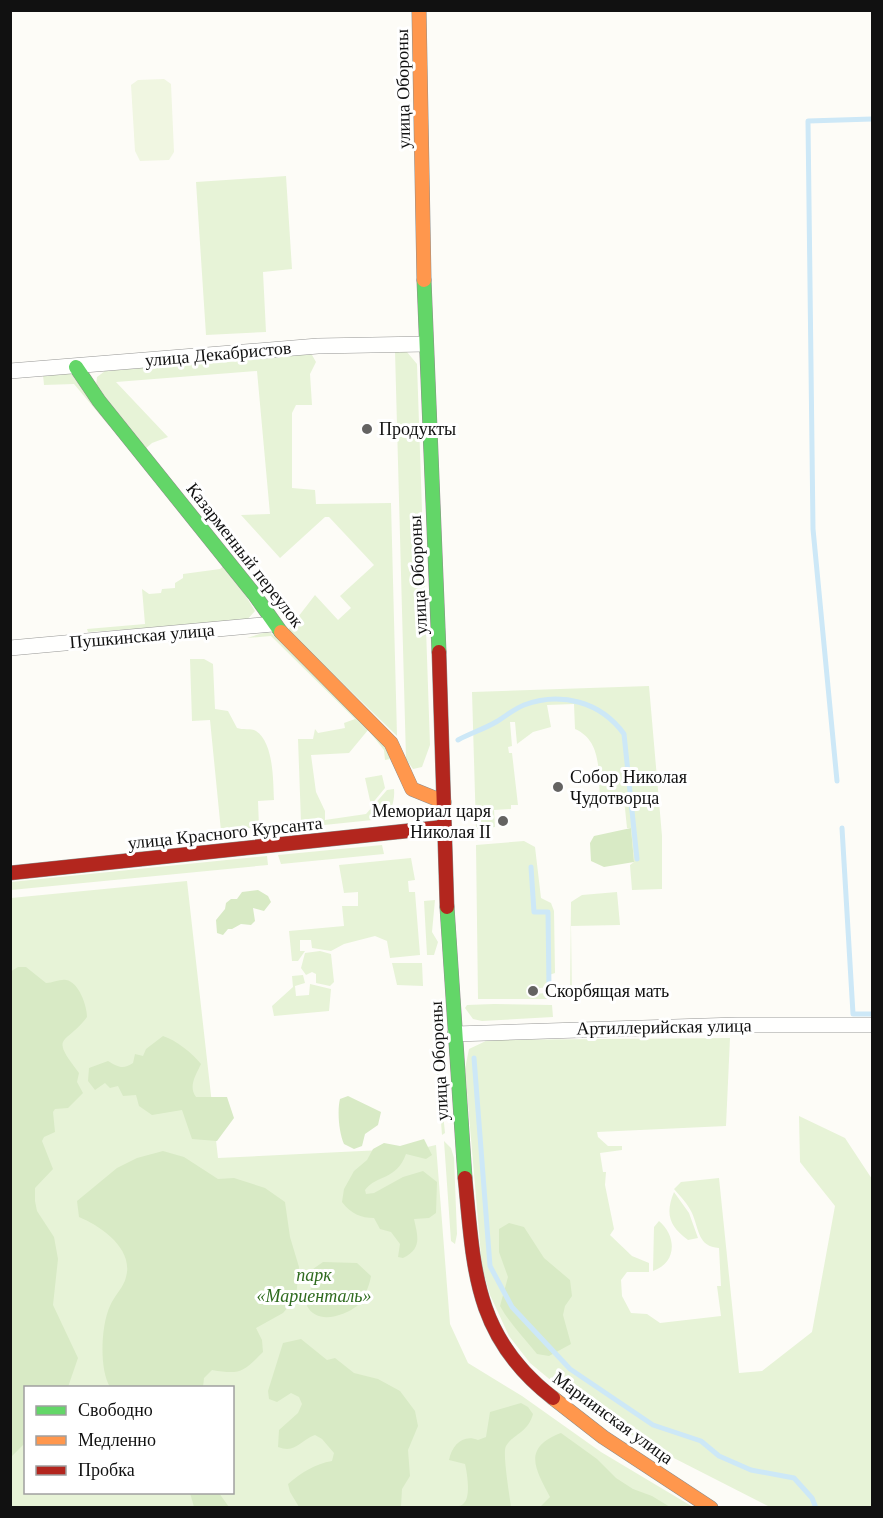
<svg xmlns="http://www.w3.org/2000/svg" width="883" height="1518" font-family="'Times New Roman',serif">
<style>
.green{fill:#e7f3d7;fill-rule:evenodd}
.forest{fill:#d8eac5}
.pitch{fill:#f0f6e1}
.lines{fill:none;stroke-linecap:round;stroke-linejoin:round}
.stream{stroke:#cde8f7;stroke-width:5}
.street-casing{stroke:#979795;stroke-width:16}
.fast-casing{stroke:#8e8d8b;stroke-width:15}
.slow-casing{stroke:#8e8d8b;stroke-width:15}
.jam-casing{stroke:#8e8d8b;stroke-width:15}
.street{stroke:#fffffe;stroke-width:15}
.fast{stroke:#63d668;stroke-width:14}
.slow{stroke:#ff974d;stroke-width:14}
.jam{stroke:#b3261e;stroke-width:14}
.poi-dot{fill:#646362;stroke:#fff;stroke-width:2}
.labels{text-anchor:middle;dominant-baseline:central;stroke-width:6;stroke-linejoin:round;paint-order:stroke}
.street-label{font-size:18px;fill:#111;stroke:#fff}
.poi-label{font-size:18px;fill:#111;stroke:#fff;text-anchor:start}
.park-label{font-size:18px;font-style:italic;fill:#2f6b1f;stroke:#fff}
</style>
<rect width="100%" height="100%" fill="#fdfcf7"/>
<path class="green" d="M286,176L292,269L263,272L266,332L206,335L196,182Z
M398,350L400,353L401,351L407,352L417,364L430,745L422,767L413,769L406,759L395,351Z
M307,353L312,355L316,362L310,374L312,405H296L292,413V488L315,490L316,504L391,503L397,736L288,630L315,595L338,620L351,608L340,596L374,565L329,517H325L280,558L241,515L270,514L257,371L116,382L168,437L152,443L144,450L96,386L97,377L105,371Z
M71,373L110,427L74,384L44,385L43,375Z
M226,564L255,611L245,622L88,632L87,629L145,624L142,589L149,594L161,593L162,589L175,588V583L183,578V574L220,569Z
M266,632L271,633L383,741L390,759L385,760L384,750L368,730L349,753L311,755L316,792L325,811V820L366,814L387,790L394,789C395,800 392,812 382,819L276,830V825L301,822L298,739H313L315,729L318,733L345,728L344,723L355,719L271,636L247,638Z
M190,659H204L213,664L215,709L228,711L237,728C242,730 251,728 256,731C274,743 273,781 274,800L258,801L259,827L221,831L210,720L192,721Z
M649,686L662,836V889L632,890L630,865L634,862L631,828H627L624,799L600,801C598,775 603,741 575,729L574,704L547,705L551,727L533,732L517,744L515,722H510L512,746L508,747L509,753H512L518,805H511V809L494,810L495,827L476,829L472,692Z
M382,775L385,788L371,805L365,778Z
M524,841L535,847L541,898L551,903L554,911L555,973L549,975V987L531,989V994L549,993L550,999H478L476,845Z
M382,845L384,854L281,864L278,855Z
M267,856L268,865L11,890V882Z
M411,858L415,880L408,881L409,892H415L420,955L390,958L387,941L375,936L344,944L331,951L312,948L311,940H300V951H305L298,961H292L289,931L344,926L342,906H358V892L344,893L339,865Z
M187,881L218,1158L423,1148L436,1145L450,1324L468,1363L522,1396L601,1452L693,1507L11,1508V898ZM26,1388H232V1492H26Z
M617,892L620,925L571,926L572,998H570L571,902L582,895Z
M435,900L432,932L438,942L434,955H427L424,901Z
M320,951L331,954L334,982L330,986L316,983V974L312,972L306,975L301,968L305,953Z
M392,963H422L423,986L397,985Z
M303,975L305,983L295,986L296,996L309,995L310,984L331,989L329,1011L274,1016L272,1006L293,987L292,976Z
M494,1004L552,1005L553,1017L482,1021L473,1019L465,1008L467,1005Z
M432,1007L440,1025L438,1064L445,1133L442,1135Z
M730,1038L726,1126L597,1132L598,1137L608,1146H622V1150L600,1153L603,1172H606L605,1185L614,1229L610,1235L632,1256L649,1263V1272H627L621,1280L622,1296L631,1313L647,1314L660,1323L721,1316L717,1286H721L719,1248C698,1247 699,1229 692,1213C688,1204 680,1196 674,1189L681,1182L719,1178L739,1373L762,1371L812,1332L835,1206L800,1162L799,1116L845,1138L872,1179V1507H770L662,1452L583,1407L530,1363L509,1336L490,1295L482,1267L465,1069L469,1049L488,1040Z
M444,1141L451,1148L454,1158L457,1234L455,1244L451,1241Z
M674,1192L689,1213L698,1238L688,1240C669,1226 665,1214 674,1192Z
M659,1221C677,1236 677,1263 653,1271L654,1227Z"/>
<path class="forest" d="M631,828L634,862L604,867L591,861L590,843L594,836Z
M258,890L268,896L271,902L264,911L253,908L255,921L251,925L241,924L232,929H228L223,935L217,933L216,920L225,909L226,903L231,899H237L242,892Z
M18,967H26L46,983C53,983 60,979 66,980C79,982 87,1006 87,1017C65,1046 49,1034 79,1073L77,1082L83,1093L68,1108L55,1109L53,1112L55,1132L44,1137L42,1141L53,1169L35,1188V1201L37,1211L54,1237L58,1259L53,1305L78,1358L68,1387L26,1388L25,1443L11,1457L10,972Z
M163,1036C176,1040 192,1053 201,1064C196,1075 188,1086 196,1097H227L234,1118L217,1141L192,1139L182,1110L152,1115L139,1106L136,1095L123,1096L118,1086L110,1088L105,1083L95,1090L88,1081L89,1068L108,1061C118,1067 123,1070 133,1063L135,1054L143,1056L146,1049Z
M348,1096L381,1112L378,1125L365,1134L362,1146L354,1149L344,1144C339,1133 337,1111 340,1099Z
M424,1139L432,1155L426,1159L406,1154C396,1181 377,1174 365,1190L366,1194L374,1193L403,1177L423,1171L437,1182L436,1213L429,1218L414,1219C418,1237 422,1249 403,1258L398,1257L400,1244L391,1232L380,1229L374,1218C361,1218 351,1214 342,1202L344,1189L354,1171L367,1160L373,1149L384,1143L400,1146Z
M163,1151L184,1157L218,1179L234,1178L265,1188L285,1202L290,1237L299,1267L296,1298L283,1313L256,1328L262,1340L263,1352C243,1372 241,1375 212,1370L204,1378L203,1387H110C99,1369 101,1325 110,1306C114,1296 124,1287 126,1277C134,1249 101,1226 79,1217L77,1201L117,1168L137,1158Z
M509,1223L524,1227L544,1258L570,1280L572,1296L565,1306L563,1315L571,1344L549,1356L537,1354C524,1338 510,1324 500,1306L508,1277L499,1252V1229Z
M323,1262L357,1263L371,1276C370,1284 363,1302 357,1306C344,1316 317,1325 307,1306C310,1292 313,1283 313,1269Z
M301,1339L327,1360L335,1358L354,1373L378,1379L400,1391L415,1411L418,1426L408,1450L410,1476L402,1489L401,1507H299L290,1492L288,1484C302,1472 315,1464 332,1461L334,1453L322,1439L315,1435C300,1440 296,1454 278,1447L279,1430L298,1413L302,1404L299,1397L291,1393L277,1402L269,1399L268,1391L283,1343Z
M521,1403L528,1407L533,1414C528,1433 513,1434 506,1446C502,1452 510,1498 511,1507H455C458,1506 462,1506 464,1503C471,1497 467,1472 465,1464L449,1460C452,1445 463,1434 478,1440L486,1437L490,1412Z
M561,1433L597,1459L616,1478L633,1489L652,1496L670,1507H540L550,1497C536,1470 521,1448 561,1433Z
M190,1493H219L229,1507H194Z"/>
<path class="pitch" d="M164,79L171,84L174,152L169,160L140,161L135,151L131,85L138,80Z"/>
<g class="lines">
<path class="stream" d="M458,740C471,733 484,729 496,722C506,716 514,709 524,705C561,691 601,702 624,734L637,859
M837,781L813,529L808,121L872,119
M842,828L853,1014H872
M531,867L534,912H548L549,987
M474,1058L490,1266L512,1307L570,1369L653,1425L701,1441L719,1456L751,1470L794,1478L812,1498L816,1508"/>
<defs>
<path id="street" d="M10,371L318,346L425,344
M10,648L273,624
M455,1034L737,1025H872"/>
<path id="fast" d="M424,280L439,652
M76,367L99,401L254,594L281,632
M447,907L465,1178"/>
<path id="slow" d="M419,10L424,280
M281,632L391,743L412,789L444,802
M553,1398L603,1437L711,1508"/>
<path id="jam" d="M439,652L447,907
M10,873L444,827
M465,1178C474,1270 474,1337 553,1398"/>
</defs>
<use href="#street" class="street-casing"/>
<use href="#fast" class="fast-casing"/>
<use href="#slow" class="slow-casing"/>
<use href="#jam" class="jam-casing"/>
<use href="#street" class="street"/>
<use href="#fast" class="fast"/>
<use href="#slow" class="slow"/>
<use href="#jam" class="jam"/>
</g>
<g class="poi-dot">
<circle cx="367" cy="429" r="6"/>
<circle cx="558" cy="787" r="6"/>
<circle cx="503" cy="821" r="6"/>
<circle cx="533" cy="991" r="6"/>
</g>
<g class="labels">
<g class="street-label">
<text transform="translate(403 89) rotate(-91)">улица Обороны</text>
<text transform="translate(218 354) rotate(-5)">улица Декабристов</text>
<text transform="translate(245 555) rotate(52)">Казарменный переулок</text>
<text transform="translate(418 575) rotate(-93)">улица Обороны</text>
<text transform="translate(142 636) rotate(-5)">Пушкинская улица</text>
<text transform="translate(225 833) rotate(-6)">улица Красного Курсанта</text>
<text transform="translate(664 1027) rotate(-1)">Артиллерийская улица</text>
<text transform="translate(439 1061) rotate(-93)">улица Обороны</text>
<text transform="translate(613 1418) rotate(36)">Мариинская улица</text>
</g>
<g class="poi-label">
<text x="379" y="429">Продукты</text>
<text x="570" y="777">Собор Николая<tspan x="570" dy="21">Чудотворца</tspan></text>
<text x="491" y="811" text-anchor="end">Мемориал царя<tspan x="491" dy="21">Николая II</tspan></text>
<text x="545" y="991">Скорбящая мать</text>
</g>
<g class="park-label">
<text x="314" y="1275">парк<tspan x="314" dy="21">«Мариенталь»</tspan></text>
</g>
</g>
<rect width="883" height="1518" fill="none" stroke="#111111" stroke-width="24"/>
<rect x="24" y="1386" width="210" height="108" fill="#ffffff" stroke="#a0a0a0" stroke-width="1.5"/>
<rect x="36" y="1406" width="30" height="9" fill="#63d668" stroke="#a0a0a0" stroke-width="1.5"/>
<text x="78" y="1416" font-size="18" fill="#111111">Свободно</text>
<rect x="36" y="1436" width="30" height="9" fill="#ff974d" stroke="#a0a0a0" stroke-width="1.5"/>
<text x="78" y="1446" font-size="18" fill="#111111">Медленно</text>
<rect x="36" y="1466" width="30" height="9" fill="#b3261e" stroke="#a0a0a0" stroke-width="1.5"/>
<text x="78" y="1476" font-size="18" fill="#111111">Пробка</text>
</svg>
